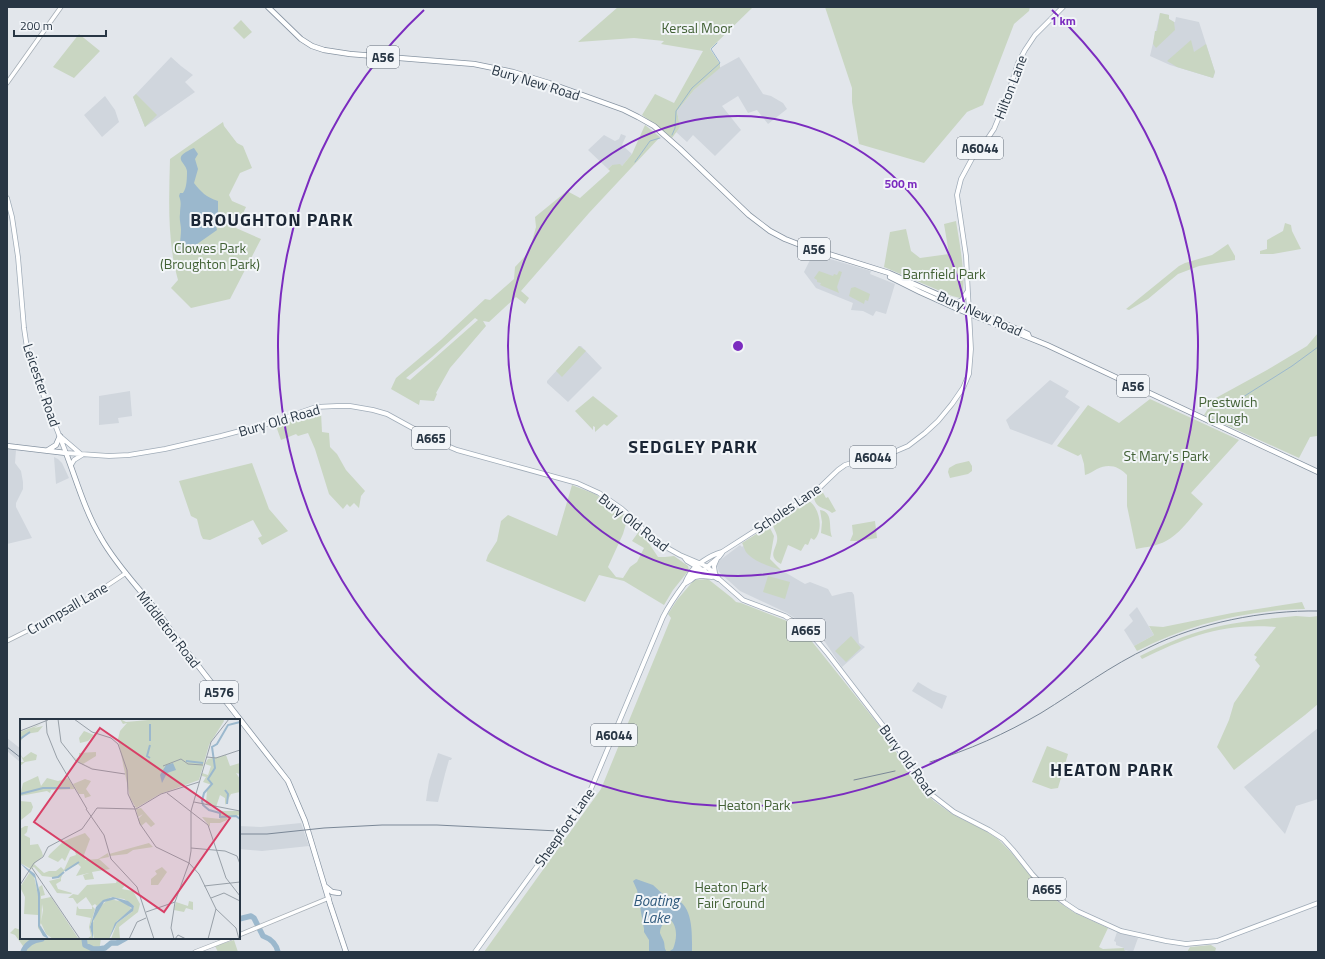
<svg xmlns="http://www.w3.org/2000/svg" width="1325" height="959" font-family="'Titillium Web',sans-serif">
<style>
.built{fill:#d0d6dd}
.green{fill:#c9d6c2;fill-rule:evenodd}
.water{fill:#9bb8cd}
.lines{fill:none;stroke-linecap:round;stroke-linejoin:round}
.stream{stroke:#9bb8cd;stroke-width:1}
.river{stroke:#9bb8cd;stroke-width:5.5}
.secondary-casing{stroke:#a6aeb6;stroke-width:5}
.primary-casing{stroke:#a0acb8;stroke-width:5.5}
.highway-casing{stroke:#8895a3;stroke-width:6}
.secondary{stroke:#fff;stroke-width:3.5}
.primary{stroke:#fff;stroke-width:4}
.highway{stroke:#fff;stroke-width:4.5}
.tram{stroke:#7a8796;stroke-width:1}
.ring{fill:none;stroke:#7b2cbf;stroke-width:2}
.labels{text-anchor:middle;dominant-baseline:central;stroke-width:4;stroke-linejoin:round;paint-order:stroke}
.shield{fill:#f2f5f8;stroke:#656f7a;stroke-width:1}
.shield-label{font-size:13px;font-weight:bold;fill:#283644}
.park-label{font-size:14px;fill:#426135;stroke:#f2f5f8}
.street-label{font-size:14px;fill:#283644;stroke:#f2f5f8}
.water-label{font-size:15px;font-style:italic;fill:#2f597c;stroke:#f2f5f8}
.district-label{font-size:18px;font-weight:bold;letter-spacing:1px;fill:#1b2635;stroke:#f2f5f8}
.inset-river{fill:none;stroke:#9bb8cd;stroke-width:2}
.inset-road{fill:none;stroke:#98a0a8;stroke-width:1}
.view{fill:#d83f66;fill-opacity:0.15;stroke:#d83f66;stroke-width:2}
.inset-edge{fill:none;stroke:#283644;stroke-width:2}
.centre{fill:#7b2cbf;stroke:#f2f5f8;stroke-width:2}
.ring-label{font-size:12px;text-anchor:middle;font-weight:bold;fill:#7b2cbf;stroke:#f2f5f8;stroke-width:4;stroke-linejoin:round;paint-order:stroke}
</style>
<rect width="100%" height="100%" fill="#e2e6eb"/>
<path class="built" d="M1160,13L1169,15V19L1174,22H1175L1176,17L1199,22L1215,72L1213,78L1170,65L1150,56Z
M171,57L181,66L193,75L185,82L195,92L145,127L133,97Z
M739,57L763,94L771,96L783,103L787,109L768,124L757,110L748,113L738,96L722,106L741,130L715,156L693,135L687,142L676,132L680,127L677,111L694,90L719,68Z
M105,96L115,110L119,122L102,137L84,115Z
M621,134L626,136L622,145L632,154L622,166L612,165L608,169L588,150L604,135L615,141L619,139Z
M813,254L871,271L870,274L895,284L886,314L876,311L873,316L863,311L851,310L853,303L816,288L804,272Z
M579,346H581L602,368L568,402L547,383V381Z
M1050,380L1069,391L1065,397L1080,407L1052,445L1010,429L1006,420Z
M130,391L132,416L118,418L119,423L99,425V396Z
M7,449L16,450L15,463L21,471L23,482V489L16,503V507L32,538L7,544Z
M54,457L58,459L62,463L69,478L56,484Z
M740,545L742,547L744,545L781,570L805,584L810,582L828,589L832,596L848,592H852L854,595L859,643L865,647L842,667L825,642L810,628L787,613L740,591L719,572L717,566L719,561Z
M1137,607L1154,635L1134,646L1124,630L1133,621L1129,615Z
M918,682L933,691L947,696L942,709L912,691Z
M1318,728V799L1296,806L1285,834L1244,787Z
M7,738L21,749V763L7,751Z
M438,753L452,758L451,760H449L445,774L438,802L426,801L429,781Z
M301,823L309,846L262,851L239,849V826L261,827Z
M1117,932L1138,938L1133,952L1124,950V948L1116,945V942L1114,941Z"/>
<path class="green" d="M618,7H753L710,49L720,64V68L694,90L677,111L680,127L672,138L642,115L655,94L674,103L703,51L661,44L664,41L634,38L578,42Z
M825,7H923L924,8L925,7H1030L1029,11L1014,24L983,105L967,112L924,163L859,144L852,102V88Z
M1160,13L1169,15V19L1174,22L1175,30L1156,48L1153,44L1155,31H1157Z
M241,20L252,32L244,39L233,28Z
M79,34L100,51L74,78L53,67Z
M1191,40L1194,52L1206,44L1215,72L1213,78L1177,67L1167,61Z
M136,94L157,115L145,127L133,97Z
M223,122L224,126L237,143L243,146L252,168L240,173L229,195L232,201L246,207L236,228L261,239L230,299L191,308L171,288L178,280C167,241 169,199 170,159Z
M645,125L660,137L589,213L521,291L529,298L525,304L516,297L489,322L483,321L486,326L450,368L436,393L437,394L434,401L420,400L419,405L391,389L396,378L441,340L485,299L490,300L514,279L515,267L529,252L536,227L535,217L567,191L580,198L610,171L608,169L612,165L620,164L622,166L632,154ZM475,318L478,320L410,380L406,378L432,357Z
M956,221C958,235 969,289 960,298L952,296L884,267L890,232L906,229L911,251L920,258L949,254L944,224Z
M1285,223L1291,225L1292,231L1301,249L1273,254H1260V251L1267,249V240L1283,231Z
M1228,244L1235,256V260L1199,266L1178,274L1148,299L1129,310L1126,309L1179,266L1185,263L1212,255Z
M819,271L833,276L834,274L837,275L839,271L842,272L837,287L839,293L820,285L821,283L817,282V280L814,278Z
M855,287L870,294L868,301L865,300L864,304L849,296L851,288Z
M1318,333V432L1317,436L1310,437L1299,458L1204,415L1214,399L1267,370L1307,346Z
M579,346L586,351L562,377L556,371Z
M593,396L618,416L607,426L604,424L595,432V427L593,426V430L575,411Z
M1150,399L1239,440L1191,493L1203,504C1192,516 1180,534 1166,541C1157,546 1146,547 1136,549L1127,506V475C1119,466 1108,463 1097,469C1093,471 1089,474 1085,475L1084,464L1081,454L1078,456L1057,446L1088,405L1119,423Z
M321,413L322,432L329,433L330,447L337,454L346,470L365,491L361,496L359,508L354,503L350,507L347,504L343,509L329,494L315,449L308,433L298,436L296,434L281,440L276,426Z
M969,461L972,466V471L968,474L950,478L948,472L949,468L956,464Z
M252,463L269,509L288,531L262,545L258,538L262,536L253,520L210,540L203,539L201,535L197,519L191,516L179,481Z
M572,485L595,494L628,517L623,534L608,567L616,577L623,578L630,567L637,562L644,548L632,541L640,530L658,557H665L674,556L688,566L689,570L673,590L664,605L624,581L599,575L585,602L486,561L488,555L497,541L501,521L508,515L557,536Z
M822,491L826,498L828,497L836,511L832,513C825,507 816,509 814,498Z
M809,501C820,508 824,531 814,540L811,538L808,545L805,544L801,551L788,545L781,564C765,555 779,548 777,536C776,531 773,528 773,524Z
M820,510C834,512 828,527 832,537L821,533L822,522Z
M875,521L877,538L858,541H850L853,534L852,525Z
M766,528H770L774,536L770,559L781,570C769,566 754,562 746,552C744,549 744,546 742,543Z
M768,576L790,582L785,599L763,592Z
M708,579L732,598L736,602L741,603L787,621L810,639L882,729L913,780L934,801L952,814L984,830L998,839L1010,851L1043,890L1057,901L1075,913L1108,928L1099,947L1103,949L1124,948V950L1128,952H484L601,789L671,618L668,614L677,600L694,580Z
M1302,602L1305,609C1246,610 1189,624 1137,651L1134,646L1154,635L1149,626L1163,627L1232,613Z
M1296,616L1310,617L1318,616V704L1305,715L1234,770L1217,747L1229,720L1234,703L1260,666L1255,660L1257,657L1254,655L1276,627C1223,623 1189,636 1142,659L1140,656C1162,645 1185,635 1208,629C1237,621 1267,619 1296,616Z
M851,636L861,648L846,662L835,651Z
M1047,746L1068,754L1058,788L1051,789L1032,782Z
M15,928L21,930V938H101L99,952H23V946L15,935L10,933Z
M234,940L238,952H218L215,946Z
M1211,945L1216,948L1215,952H1187L1190,947Z"/>
<path class="water" d="M194,148L198,154L195,159L198,169L194,183C201,192 206,197 218,201V216L215,221L217,230L183,254C178,246 181,239 181,230C181,225 179,219 180,214C180,207 182,203 179,196L180,193H183C187,188 187,177 187,171C186,163 174,159 186,152C189,151 190,149 194,148Z
M636,879L653,885L666,897C694,898 692,931 692,952H668L673,949C677,939 678,927 670,919C664,921 660,927 660,933C661,936 663,939 664,942C665,947 664,948 667,952H649V940L644,932V929L637,890L633,881Z"/>
<g class="lines">
<path class="stream" d="M672,135L675,128L676,111L692,88L720,63L711,49L717,43
M635,162L650,141L660,138
M1243,397L1292,366L1318,347
M96,952L97,949"/>
<path class="river" d="M239,919L251,916L254,918L263,936C271,939 276,943 278,952
M84,938L85,945L93,949H99L105,948L111,943H117L126,938
M23,952C26,944 33,940 42,939V938"/>
<defs>
<path id="secondary" d="M7,83L61,7
M7,641L75,607L126,573
M239,935L329,898
M195,952L231,938"/>
<path id="primary" d="M7,198L12,217L18,257L24,328L28,355L66,453L109,456L129,455L165,449L221,436L270,423L316,407L337,406H350L373,410L387,414L438,442L457,450L577,483L599,493L622,509L632,518L655,541L680,555L706,566L716,575L719,579L743,600L785,616L799,625L812,635L828,654L884,727L914,773L932,795L954,812L989,830L1003,839L1013,850L1032,874L1047,890L1065,903L1077,911L1121,931L1166,941L1186,944L1217,941L1318,903
M956,303L962,300L967,292
M61,437L82,455
M71,465L74,460L82,455
M684,557L687,561L718,579
M715,573L714,566L717,559
M695,577L701,576L712,577
M689,578L700,568
M686,583L691,580L719,557L722,553
M475,952L588,796L663,617C669,605 676,595 685,583C686,581 687,578 689,575C694,565 711,555 722,552L814,493L838,470L845,465L864,459L894,452L908,446L925,433L938,421L952,404L963,388L969,374L971,349L966,256L957,195L961,179L975,153L986,141L994,129L1006,100L1018,63L1025,50L1035,35L1063,7"/>
<path id="highway" d="M268,7L301,39L312,46L324,50L350,54L474,64L513,72L549,83L624,110L638,117L654,126L680,149L749,215L770,231L785,239L803,246L889,273L1028,334L1029,337
M890,277L920,292L960,310L1047,345L1318,472
M7,446L66,453C77,482 85,511 101,538C120,572 150,598 171,631L288,781L305,821L330,904L346,952
M48,450L56,445L60,436
M326,887L332,892L339,893"/>
</defs>
<use href="#secondary" class="secondary-casing"/>
<use href="#primary" class="primary-casing"/>
<use href="#highway" class="highway-casing"/>
<use href="#secondary" class="secondary"/>
<use href="#primary" class="primary"/>
<use href="#highway" class="highway"/>
<path class="tram" d="M7,747L21,758
M930,762C969,750 1005,734 1041,713C1077,691 1111,665 1150,647C1198,623 1264,610 1318,611
M854,780L895,771
M239,834H267L324,828L382,825H437L558,831"/>
</g>
<g class="ring">
<circle cx="738" cy="346" r="230"/>
<path d="M1052 10A460 460 0 1 1 424 10"/>
</g>
<g class="labels">
<g class="shield">
<rect x="367" y="46" width="32" height="22" rx="3"/>
<rect x="957" y="137" width="46" height="22" rx="3"/>
<rect x="798" y="238" width="32" height="22" rx="3"/>
<rect x="1117" y="375" width="32" height="22" rx="3"/>
<rect x="412" y="427" width="38" height="22" rx="3"/>
<rect x="850" y="446" width="46" height="22" rx="3"/>
<rect x="787" y="619" width="38" height="22" rx="3"/>
<rect x="200" y="681" width="38" height="22" rx="3"/>
<rect x="591" y="724" width="46" height="22" rx="3"/>
<rect x="1028" y="878" width="38" height="22" rx="3"/>
</g>
<g class="shield-label">
<text x="383" y="57">A56</text>
<text x="980" y="148">A6044</text>
<text x="814" y="249">A56</text>
<text x="1133" y="386">A56</text>
<text x="431" y="438">A665</text>
<text x="873" y="457">A6044</text>
<text x="806" y="630">A665</text>
<text x="219" y="692">A576</text>
<text x="614" y="735">A6044</text>
<text x="1047" y="889">A665</text>
</g>
<g class="park-label">
<text x="697" y="27">Kersal Moor</text>
<text x="210" y="247">Clowes Park<tspan x="210" dy="16">(Broughton Park)</tspan></text>
<text x="944" y="273">Barnfield Park</text>
<text x="1228" y="401">Prestwich<tspan x="1228" dy="16">Clough</tspan></text>
<text x="1166" y="455">St Mary's Park</text>
<text x="754" y="804">Heaton Park</text>
<text x="731" y="886">Heaton Park<tspan x="731" dy="16">Fair Ground</tspan></text>
</g>
<g class="street-label">
<text transform="translate(536 82) rotate(17)">Bury New Road</text>
<text transform="translate(1010 87) rotate(-69)">Hilton Lane</text>
<text transform="translate(980 313) rotate(24)">Bury New Road</text>
<text transform="translate(42 385) rotate(71)">Leicester Road</text>
<text transform="translate(279 420) rotate(-16)">Bury Old Road</text>
<text transform="translate(787 508) rotate(-34)">Scholes Lane</text>
<text transform="translate(634 522) rotate(38)">Bury Old Road</text>
<text transform="translate(67 608) rotate(-30)">Crumpsall Lane</text>
<text transform="translate(169 629) rotate(52)">Middleton Road</text>
<text transform="translate(908 760) rotate(54)">Bury Old Road</text>
<text transform="translate(564 827) rotate(-55)">Sheepfoot Lane</text>
</g>
<g class="water-label">
<text x="656" y="900">Boating<tspan x="656" dy="17">Lake</tspan></text>
</g>
<g class="district-label">
<text x="272" y="219">BROUGHTON PARK</text>
<text x="693" y="446">SEDGLEY PARK</text>
<text x="1112" y="769">HEATON PARK</text>
</g>
</g>
<g transform="translate(20 719)">
<rect width="220" height="220" fill="#e2e6eb"/>
<path d="M100,0L106,3L139,0H203L204,2L189,26L179,61L140,75L116,89L110,79L98,20L100,12L107,4L103,5ZM21,5L14,9L23,7L18,13L6,15L0,23V13ZM64,12L74,16L68,22L60,24L59,19ZM11,33L17,36L16,41L5,43L0,47V43H4L0,35L3,39ZM76,33V37L63,45L78,51L59,44L50,34L56,40L59,38V34ZM206,36L210,47L220,44V55L216,54L220,60V73L211,75L205,86V79L200,76L196,88L186,85L187,71L192,66L183,63L186,58L182,57V54L188,56L191,47L185,45L188,40ZM18,57L21,67L27,59L38,62L48,59L55,70L31,71L30,74L27,72L0,77L3,64ZM65,60L71,62L66,70L71,77L65,79L64,75H59L53,65ZM0,82L11,83L13,88L11,93L1,101ZM121,89L135,105L131,108L126,103L121,107L118,100L123,95L118,98L116,90ZM201,92H220V96L208,98L207,101L200,104H190V108L182,98L200,100L199,95ZM5,107H8L7,113L4,116L10,119V126L18,125L22,133L23,137L14,145L24,154L29,152H36L41,148L44,151L50,138L56,136L54,129L50,131L45,142L42,139L38,143L28,138L30,135L44,122L65,114L70,120L64,136L65,141L78,140L88,134L89,138L79,140L90,150L72,153L74,160L65,161L63,156L69,154L56,157L61,148L58,145L44,152L41,159L22,157L14,148L11,150L0,144V110ZM129,124L133,128L113,131L107,135L90,137L89,135ZM142,148L147,153L138,166H131V160L137,155L135,152ZM10,153L14,157L18,176L19,209L26,220L18,209V196L4,195L5,178L0,168ZM41,159V162L36,165L38,170L52,174L51,175L37,174L29,162ZM97,161L105,166L102,170L113,172L120,185L118,193L99,208L100,220H91L97,204L112,193L114,187L104,180L91,178L77,187L75,185L72,187L66,178L57,185L53,179H48L53,175L58,176L67,166L96,164ZM22,166L25,176L21,177V180L31,178L58,219L33,220L26,215L21,204L23,191L22,185L21,208L25,215L31,220L24,215L20,204L19,168ZM89,180L105,183L112,190L97,202L89,220H74L72,208L74,199L79,188ZM169,182L173,183V191L166,189L164,193L154,191L156,183L168,187ZM57,187L59,190H72V187L75,190L70,208L73,220H67L71,217L69,208L71,199L56,196Z" fill="#c9d6c2"/>
<path d="M153,44L156,51L147,54L142,64L140,56L146,46ZM0,144L15,155L20,174V206L29,220L23,217L18,207V177L15,159ZM93,178L108,182L114,187L113,192L97,204L89,220L95,204L112,189L96,180L84,183L73,202V220L70,208L76,188L83,181Z" fill="#9bb8cd"/>
<path class="inset-river" d="M220,3L208,6L197,25L192,28L195,49L188,60L192,65L184,74L182,82L183,86L189,91L200,94V98L216,97L220,100M130,5V22M0,20L10,13M130,39L127,37L130,26M166,42L183,44M205,71L208,75L207,85M0,75L23,69H50M45,152L59,143M32,159L38,158L44,153"/>
<path class="inset-road" d="M26,0L27,14L37,39L67,90M38,0L41,23L56,42L72,50L105,55M54,0L72,13L91,19L98,25L107,51L108,75L114,88M209,0L191,23L171,92V132L169,144L179,155L196,190L216,209L219,220M0,12L28,1M187,38L196,39L220,31M143,47L161,40L168,45L183,46M147,74L188,106L206,159L220,177M174,83L220,92M114,87L120,105L136,128L169,144L155,183L151,209L154,220M66,90L84,116L91,140L117,168L134,220M171,129L205,132L217,137L220,145M12,149L60,220M0,166L14,144L23,138L28,128L62,110L77,89L116,90L141,75L179,63M184,167L220,163M191,179L204,174L220,182M126,193L155,183M109,220L117,203L126,199M155,220L158,216L166,220M188,220L196,190"/>
<path class="view" d="M80,9L210,99L144,193L14,103Z"/>
<rect width="220" height="220" class="inset-edge"/>
</g>
<circle cx="738" cy="346" r="6" class="centre"/>
<g class="ring-label">
<text x="1063" y="25">1 km</text>
<text x="901" y="188">500 m</text>
</g>
<rect width="1325" height="959" fill="none" stroke="#283644" stroke-width="16"/>
<path d="M14 30v6h92v-6" fill="none" stroke="#283644" stroke-width="2"/>
<text x="20" y="30" font-size="12" fill="#283644" stroke="#f2f5f8" stroke-width="3" paint-order="stroke">200 m</text>
</svg>
